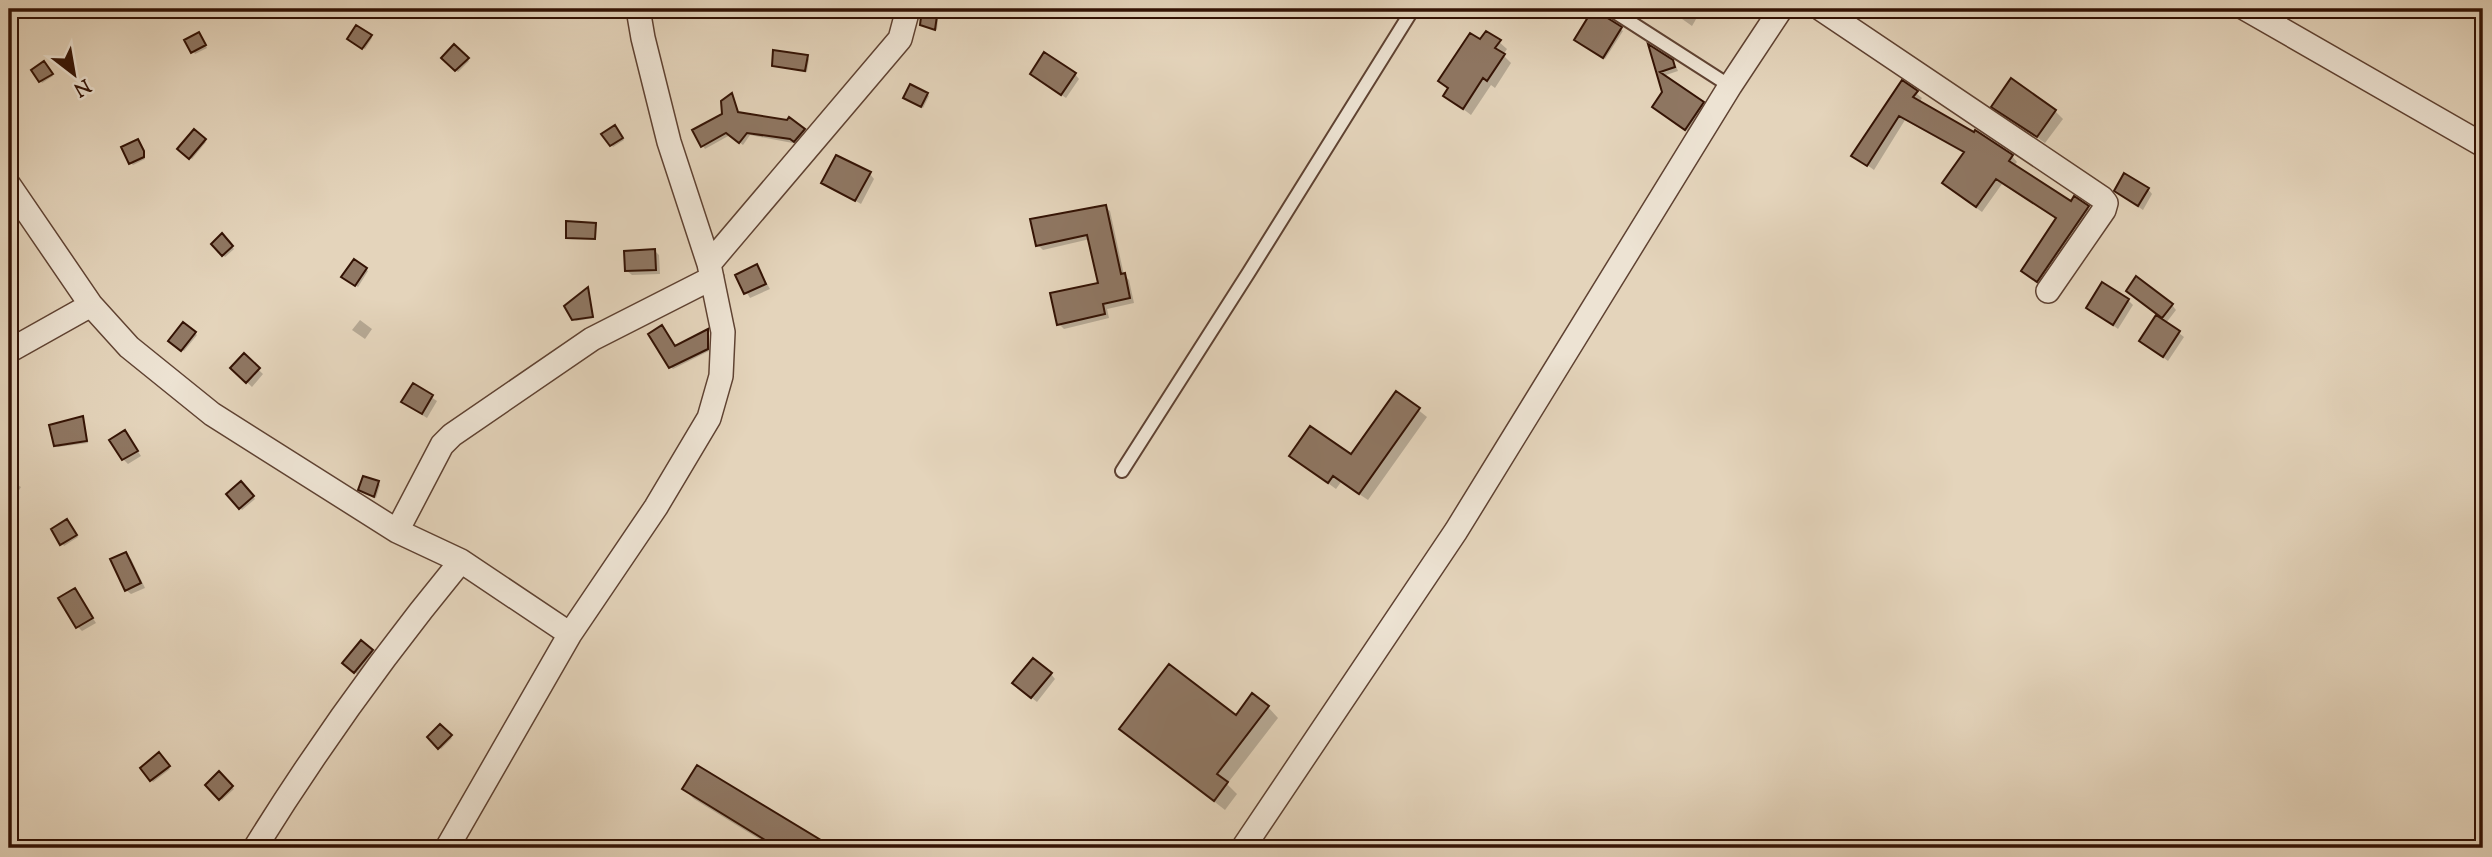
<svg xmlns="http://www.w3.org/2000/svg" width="2492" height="857" font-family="'Sorts Mill Goudy',serif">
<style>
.shadow{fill:#0003}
.building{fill:#8f7763;stroke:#331204;stroke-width:2}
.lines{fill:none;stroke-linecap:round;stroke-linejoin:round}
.lane-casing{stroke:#5f4232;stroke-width:16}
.street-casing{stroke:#5f4232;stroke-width:26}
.lane{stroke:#ede3d3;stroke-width:12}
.street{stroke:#ede3d3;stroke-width:23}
</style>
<rect width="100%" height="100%" fill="#e4d4bb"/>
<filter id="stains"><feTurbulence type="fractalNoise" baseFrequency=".00286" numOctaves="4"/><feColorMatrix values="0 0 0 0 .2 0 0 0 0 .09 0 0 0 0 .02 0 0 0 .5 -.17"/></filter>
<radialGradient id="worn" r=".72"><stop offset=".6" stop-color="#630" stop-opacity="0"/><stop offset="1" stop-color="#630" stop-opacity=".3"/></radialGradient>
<path class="shadow" d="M924,9H939L937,30L922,25Z
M1668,9H1702L1692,26Z
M1593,11L1623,31L1605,59L1578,42Z
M201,36L207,48L195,54L187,41Z
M371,36L372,38L365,49L351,40Z
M1499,42L1507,49L1503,55L1511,63L1495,88L1491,85L1471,115L1446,96L1450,90L1442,82Z
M454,46L469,61L458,72L443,58Z
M1651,48L1676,66L1678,71L1663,76L1707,107L1690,133L1658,111L1664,92Z
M807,57L809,59L807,72L773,65Z
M46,65L53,76L42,83L33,70Z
M1075,74L1079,79L1066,98L1037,78Z
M1902,82L1922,98L1919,103L2012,156L2017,162L2014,166L2071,203L2074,198L2094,213L2043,287L2023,271L2057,219L2002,184L1982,212L1950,189L1944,183L1965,154L1905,120L1874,170L1853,155Z
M927,94L929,96L923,108L907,100Z
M732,95L739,114L788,121L789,120L807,133L798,144L750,135L743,145L730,135L705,149L703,146L723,115Z
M1994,107L2055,111L2063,119L2045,143Z
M617,129L624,140L613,147L604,134Z
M194,132L206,142L192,159L180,149Z
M140,143L145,159L133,165L131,163Z
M870,174L874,179L861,204L823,182Z
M2148,189L2152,194L2143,210L2121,195Z
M1105,207L1110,211L1124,275L1129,280L1134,303L1107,309L1109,318L1064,329L1059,324L1100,284L1090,239L1043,250L1038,245Z
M222,236L234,249L225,257L213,244Z
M654,250L659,255L660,274L632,275L627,271Z
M354,262L368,271L358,287L345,278Z
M757,266L770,289L750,298L737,276Z
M587,289L594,318L576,321L574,319Z
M2128,300L2133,305L2118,329L2088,308Z
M2172,305L2176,310L2166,323L2184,337L2168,361L2141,341L2158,314Z
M360,320L372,329L365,339L352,330Z
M184,324L197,335L184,351L171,341Z
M708,331L709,351L673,369L671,367L675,347Z
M244,356L263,374L252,387L232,368Z
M413,385L437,401L427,418L408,406Z
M1397,393L1427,417L1368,500L1341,482L1336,489L1291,456L1352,457Z
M82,418L88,443L58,447L56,445Z
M125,432L141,456L128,464L123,459Z
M9,480L21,487L14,498L9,495Z
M241,483L255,499L242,510L229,494Z
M378,483L380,485L376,498L362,491Z
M69,523L78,537L64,546L53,529Z
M126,554L131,559L145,588L131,594L126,590Z
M75,590L96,623L82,631L77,626Z
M361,642L377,656L360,677L349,667Z
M1051,674L1055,679L1037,702L1019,688Z
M1268,707L1278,718L1227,784L1237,794L1225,810L1121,728L1236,717Z
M440,726L452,738L441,749L429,737Z
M159,755L170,769L153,782L142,768Z
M698,767L830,848H774L694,799L684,789Z
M219,774L234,789L222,800L207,785Z"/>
<path class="building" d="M922,9H938L935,30L920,25Z
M1593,9L1622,27L1603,58L1574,40Z
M356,25L372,35L362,49L347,39Z
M1486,31L1501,40L1495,48L1505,54L1487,81L1483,78L1463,109L1443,96L1448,88L1438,81L1470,33L1480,39Z
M199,32L206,45L191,53L184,40Z
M454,44L469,58L455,71L441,58Z
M1648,44L1673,60L1675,67L1660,72L1704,102L1685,130L1652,107L1662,92Z
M773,50L808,55L805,71L772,66Z
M1044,52L1076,73L1061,95L1030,74Z
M44,61L53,74L39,82L31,70Z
M2011,78L2056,110L2037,137L1991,107Z
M1902,80L1918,91L1913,97L1974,132L1975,130L2013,155L2009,161L2071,201L2074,196L2089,206L2037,282L2021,271L2056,218L1996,179L1976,207L1942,183L1964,152L1899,116L1867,166L1851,156Z
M910,84L928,93L921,107L903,98Z
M732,93L738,112L787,120L789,117L805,129L794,142L790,139L747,133L739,143L726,133L701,147L692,130L722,114L721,101Z
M615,125L623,138L610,146L601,134Z
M194,129L206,139L189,159L177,149Z
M138,139L144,151V157L129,164L121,147Z
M836,155L871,172L855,201L821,183Z
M2124,173L2149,188L2138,206L2114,191Z
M1106,205L1121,274L1125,273L1130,298L1103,304L1105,314L1057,325L1050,293L1098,283L1087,235L1036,246L1030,219Z
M566,221L596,223L595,239L566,238Z
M222,233L233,246L222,256L211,244Z
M655,249L656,270L625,271L624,251Z
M354,259L367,268L355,286L341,277Z
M757,264L766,284L744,294L735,275Z
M2136,276L2173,304L2162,318L2126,291Z
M2102,282L2129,299L2113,325L2086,308Z
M588,287L593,317L572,320L564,306Z
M2156,315L2180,331L2163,357L2139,341Z
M183,322L196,332L181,351L168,341Z
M662,325L675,346L708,329V349L669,368L648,334Z
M244,353L260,368L246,383L230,368Z
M413,383L433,395L422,414L401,402Z
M1396,391L1420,408L1359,494L1333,476L1328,483L1289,456L1310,426L1351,454Z
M83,416L87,441L54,446L49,425Z
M125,430L138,451L122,460L109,440Z
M363,476L379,481L374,497L358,490Z
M241,481L254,496L239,509L226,494Z
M67,519L77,535L60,545L51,529Z
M126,552L141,583L125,591L110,559Z
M75,588L93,618L76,628L58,598Z
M361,640L373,650L354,673L342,663Z
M1033,658L1052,673L1031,698L1012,683Z
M1169,664L1236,715L1252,693L1269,706L1217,774L1228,782L1214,801L1119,729Z
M440,724L452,735L438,749L427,737Z
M159,752L170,766L150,781L140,768Z
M697,765L834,848H778L682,789Z
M219,771L233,786L219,800L205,785Z"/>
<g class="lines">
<defs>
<path id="lane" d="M1610,9L1730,86
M1122,471L1249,272L1413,9"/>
<path id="street" d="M1821,9L2102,198L2106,203L2104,210L2048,291
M2246,9L2483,145
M9,185L91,305L129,347L212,414L397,531L461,561L570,634
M709,264L900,39L908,9
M9,351L91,305
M397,531L442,445L452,435L592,339L712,278
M255,848C317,748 386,652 461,561
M447,848L570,634L656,507L709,418L721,376L723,332L709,264L669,142L643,38L638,9
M1243,848L1456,531L1730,86L1781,9"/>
</defs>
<use href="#lane" class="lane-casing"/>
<use href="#street" class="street-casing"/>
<use href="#lane" class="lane"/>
<use href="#street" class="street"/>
</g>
<rect width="2492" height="857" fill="none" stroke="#e4d4bb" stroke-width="35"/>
<rect x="10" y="10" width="2471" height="836" fill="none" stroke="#331204" stroke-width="3.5"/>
<rect x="18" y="18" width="2457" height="822" fill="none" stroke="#331204" stroke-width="2"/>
<g transform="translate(74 74) rotate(149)" stroke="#ede3d3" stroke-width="5" paint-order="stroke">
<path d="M0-5L12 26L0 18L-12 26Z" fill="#331204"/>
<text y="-10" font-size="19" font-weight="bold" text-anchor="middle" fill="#331204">N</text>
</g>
<rect width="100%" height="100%" filter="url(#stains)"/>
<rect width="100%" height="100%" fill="url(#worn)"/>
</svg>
